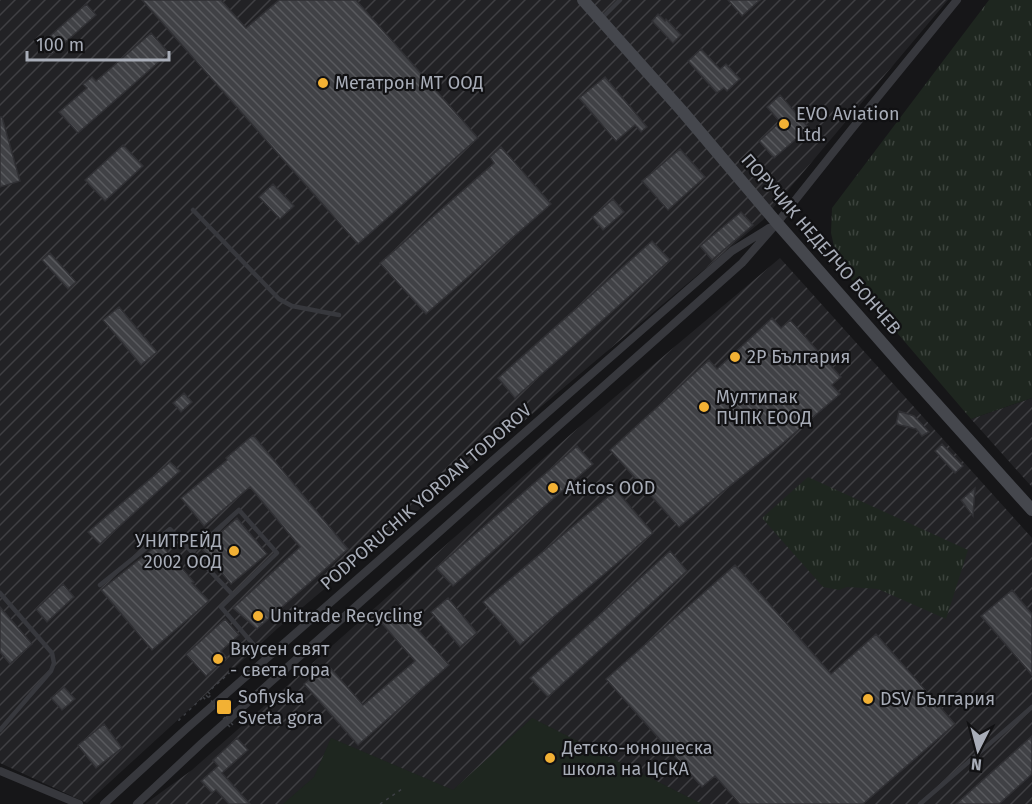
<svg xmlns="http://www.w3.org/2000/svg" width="1032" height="804" font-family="'Fira Sans',sans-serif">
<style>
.industrial{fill:url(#industrial-furrows)}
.grass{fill:url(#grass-tufts)}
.pitch{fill:#1e261f}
.building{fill:url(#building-back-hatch);stroke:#303034;stroke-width:1.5}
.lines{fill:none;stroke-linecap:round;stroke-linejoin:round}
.path{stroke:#3d3f44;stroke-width:1.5;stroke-dasharray:3 4.5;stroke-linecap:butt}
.lane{stroke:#37383d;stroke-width:4.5}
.street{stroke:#37383d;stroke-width:8}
.secondary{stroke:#45474d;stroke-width:12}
.path-bridge{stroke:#3d3f44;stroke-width:1.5;stroke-dasharray:3 4.5;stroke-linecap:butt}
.poi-dot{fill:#f2b134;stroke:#111113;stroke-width:2}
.labels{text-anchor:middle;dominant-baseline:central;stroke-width:4.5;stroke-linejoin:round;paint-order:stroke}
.poi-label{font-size:18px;fill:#a8adb8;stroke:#111113;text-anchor:start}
.street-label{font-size:18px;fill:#a8adb8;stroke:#111113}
</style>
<defs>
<pattern id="industrial-furrows" width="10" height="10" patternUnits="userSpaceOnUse" patternTransform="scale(1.5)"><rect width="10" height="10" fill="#222225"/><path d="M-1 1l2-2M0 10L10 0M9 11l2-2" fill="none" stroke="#3f3f43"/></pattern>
<pattern id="grass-tufts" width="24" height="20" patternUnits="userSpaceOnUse" patternTransform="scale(1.5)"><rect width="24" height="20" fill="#1e261f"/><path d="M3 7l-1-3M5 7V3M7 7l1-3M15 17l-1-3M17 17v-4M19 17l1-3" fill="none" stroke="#3c433d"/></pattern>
<pattern id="building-back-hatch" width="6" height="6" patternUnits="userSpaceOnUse" patternTransform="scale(1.5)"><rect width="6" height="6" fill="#404145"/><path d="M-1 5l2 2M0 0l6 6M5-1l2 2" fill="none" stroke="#595a5e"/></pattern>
</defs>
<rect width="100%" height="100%" fill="#161618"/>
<path class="industrial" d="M0,0H948L763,220L278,628L87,803L0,763Z
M780,258L1032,538V804H145L192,770L571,434Z
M1032,398V487L971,419Z"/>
<path class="grass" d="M989,0H1032V398L971,419L838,264L831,233L832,208Z
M808,477L968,550L946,619L878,589L847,587L839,590L823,587L762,518Z"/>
<path class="pitch" d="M532,718L702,804H283L314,777L331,738L453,790Z"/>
<path class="building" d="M142,0H221L246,28L279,0H356L478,138L358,244Z
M728,0H760L742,16Z
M86,4L96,15L51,55L41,44Z
M658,14L665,21L666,19L681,35L673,43L652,21Z
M151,33L169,53L78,133L59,112L87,88L83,84L92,77L96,81Z
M701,49L720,69L726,64L740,79L727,91L724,88L717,93L688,61Z
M605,77L647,127L641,132L635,125L616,141L579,98Z
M780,95L809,128L774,158L759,141L780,122L767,107Z
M0,117H2L20,181L0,187Z
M123,145L143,166L105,201L85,180Z
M501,147L551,204L426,314L380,263L494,163L490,157Z
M680,149L705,177L668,210L642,181Z
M273,184L294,206L280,219L259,197Z
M613,199L624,212L603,230L592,217Z
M741,212L753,225L712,260L700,246Z
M652,241L670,260L515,398L498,378Z
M50,253L76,282L68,289L42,260Z
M119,307L157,352L141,365L103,320Z
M772,318L781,328L790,320L841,377L832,385L840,394L782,444L679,527L610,450L709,360L717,369Z
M184,393L192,402L181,412L173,403Z
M899,411L914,416L929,432L922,436L916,429L896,424Z
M253,435L348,549L257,629L233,608L300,547L250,487L204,526L181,498L227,460L226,458Z
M942,444L963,466L955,473L935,451Z
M577,446L593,464L453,586L436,568Z
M170,462L180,471L100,544L88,532Z
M975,488L973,516L961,500Z
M616,490L653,533L520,645L483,602Z
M237,518L267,554L231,584L202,549Z
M160,543L194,582L192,583L209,601L152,650L101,590Z
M670,551L687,571L548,697L530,678Z
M735,565L831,674L876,634L955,724L863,804H740L715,776L702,787L606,679Z
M63,584L74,597L47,622L36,609Z
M1012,590L1032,614V675L981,616Z
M448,598L477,633L460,647L431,612Z
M396,605L449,665L358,745L304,684L327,664L363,705L415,661L379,620Z
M0,607L32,644L10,664L0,652Z
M225,619L239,635L221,651L227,658L206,676L186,654Z
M64,687L75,699L62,710L51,698Z
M104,724L122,748L96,768L78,745Z
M1032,736V774L999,804H956Z
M237,738L248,750L222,773L250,804H229L216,790L212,793L201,781L218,766L213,760Z"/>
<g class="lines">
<path class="path" d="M210,694L208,692L235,668L238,670
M179,721V720L203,697
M380,804L402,789"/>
<path class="lane" d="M601,19L620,0
M193,210L279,299L292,306L339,315
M100,585L170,529L192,552
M0,593L52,653L54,663L51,671L0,730
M233,595L192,552L239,510L277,553L221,607L266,659
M920,804L1032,707"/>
<path class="street" d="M0,771L79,804
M104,804L186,729L732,251L769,228
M137,804L202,743L742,263L777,223L851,130L957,0"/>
<path class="secondary" d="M583,0L683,112L777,223L906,370L1032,510"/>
<path class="path-bridge" d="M206,695L215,705
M203,697L206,700L211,695
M213,707L217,703
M226,717L233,725
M223,719L228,715
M230,727L228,725L233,720"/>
</g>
<g class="poi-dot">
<circle cx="323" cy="83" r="6"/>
<circle cx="784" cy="124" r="6"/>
<circle cx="735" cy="357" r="6"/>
<circle cx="704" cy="407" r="6"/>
<circle cx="553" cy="488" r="6"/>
<circle cx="234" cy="551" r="6"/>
<circle cx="258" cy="616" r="6"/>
<circle cx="218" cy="659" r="6"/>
<circle cx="868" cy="699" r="6"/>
<rect x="216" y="699" width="16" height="16" rx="3"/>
<circle cx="550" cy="758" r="6"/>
</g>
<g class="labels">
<g class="poi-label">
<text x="335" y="83">Метатрон МТ ООД</text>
<text x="796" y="114">EVO Aviation<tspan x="796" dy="21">Ltd.</tspan></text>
<text x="747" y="357">2Р България</text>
<text x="716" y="397">Мултипак<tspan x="716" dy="21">ПЧПК ЕООД</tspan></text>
<text x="565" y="488">Aticos OOD</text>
<text x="222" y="541" text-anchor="end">УНИТРЕЙД<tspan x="222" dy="21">2002 ООД</tspan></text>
<text x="270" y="616">Unitrade Recycling</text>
<text x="230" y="649">Вкусен свят<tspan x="230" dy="21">- света гора</tspan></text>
<text x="238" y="697">Sofiyska<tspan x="238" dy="21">Sveta gora</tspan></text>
<text x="880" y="699">DSV България</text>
<text x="562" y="748">Детско-юношеска<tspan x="562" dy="21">школа на ЦСКА</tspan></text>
</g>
<g class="street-label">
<text transform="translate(821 244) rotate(49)">ПОРУЧИК НЕДЕЛЧО БОНЧЕВ</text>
<text transform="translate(426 497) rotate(-41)">PODPORUCHIK YORDAN TODOROV</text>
</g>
</g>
<g transform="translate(978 750) rotate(186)" stroke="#111113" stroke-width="4.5" paint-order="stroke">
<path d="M0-4.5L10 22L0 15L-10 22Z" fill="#a8adb8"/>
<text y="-9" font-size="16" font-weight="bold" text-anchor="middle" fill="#a8adb8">N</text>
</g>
<path d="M27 51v9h142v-9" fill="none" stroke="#a8adb8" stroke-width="3"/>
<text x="36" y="51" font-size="18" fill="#a8adb8" stroke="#111113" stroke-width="4.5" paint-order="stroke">100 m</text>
</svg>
